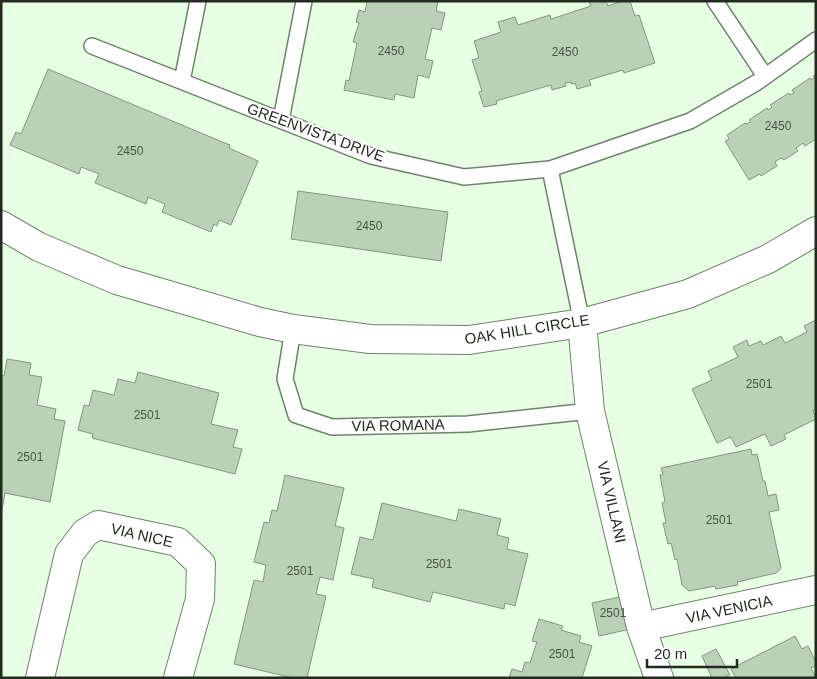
<svg xmlns="http://www.w3.org/2000/svg" width="817" height="679" font-family="Helvetica,sans-serif">
<style>
.building{fill:#bad1b7;stroke:#81967e}
.lines{fill:none;stroke-linecap:round;stroke-linejoin:round}
.service-casing{stroke:#6e836b;stroke-width:18}
.minor-casing{stroke:#6e836b;stroke-width:30}
.service{stroke:#fff;stroke-width:15}
.minor{stroke:#fff;stroke-width:28}
.labels{text-anchor:middle;dominant-baseline:central;stroke-width:4;stroke-linejoin:round;paint-order:stroke}
.number-label{font-size:12px;fill:#495446}
.street-label{font-size:15px;fill:#232b21;stroke:#fff}
</style>
<rect width="100%" height="100%" fill="#e7ffe3"/>
<path class="building" d="M367,1H438L436,11L445,13L441,30L432,28L425,59L433,61L429,78L418,75L414,98L395,94L394,100L344,90L346,80L349,81L357,43L353,42L359,23L356,22L359,10L365,12Z
M589,1H606L608,6L622,1H630L635,16L639,15L655,63L624,73L623,70L589,80L591,85L577,89L575,83L571,84V82L565,83L566,86L552,90L551,85L496,101L497,104L484,107L479,92L482,91L472,60L479,58L474,41L501,32L498,22L515,17L518,25L550,15L551,19L591,6Z
M48,69L220,141L230,145L229,148L258,161L231,225L219,220L217,226L214,224L211,232L162,212L165,204L148,197L146,204L95,183L99,174L81,167L79,174L10,145L16,132L21,134Z
M816,75V139L805,146L803,143L796,148L798,151L784,160L781,158L775,162L777,166L761,176L760,174L749,180L725,141L729,139L727,135L745,123L746,124L751,122L749,120L767,108L768,110L772,107L770,105L789,93L790,95L794,93L792,90L810,78L811,80L814,78L813,76Z
M298,191L448,212L441,261L291,239Z
M816,320V409L813,410L816,419L784,435L786,439L771,446L765,434L736,447L731,437L717,443L692,389L712,380L708,371L738,357L733,347L747,340L749,346L761,341L763,345L781,336L785,343L807,332L804,326Z
M7,359L31,363L29,375L42,377L37,405L56,409L54,419L65,421L50,502L5,493L1,516V375L4,376Z
M138,372L219,393L211,424L238,430L233,447L242,449L235,474L92,438L93,434L78,430L84,405L89,406L93,390L114,395L118,379L135,383Z
M751,449L752,455L757,454L763,481H765L768,496L776,494L779,510L769,512L781,568L776,573L737,582L738,585L716,589L715,586L689,591L682,585L677,559L675,560L671,543L668,544L663,523H666L662,503L665,502L660,475L663,474L661,468Z
M285,475L344,488L335,526L344,528L333,580L320,577L316,594L326,596L307,678H293L234,664L254,580L263,582L266,565L254,562L264,522L269,523L272,510L277,511Z
M382,503L456,521L459,509L501,519L497,535L509,538L507,549L528,554L515,606L505,603L504,609L433,592L430,602L372,587L374,579L351,574L360,537L373,540Z
M628,595L635,628L599,636L592,603Z
M539,619L563,626L561,630L581,636L579,642L592,646L582,678H509L512,669L522,672L525,662L530,663L537,642L532,641Z
M795,636L802,649L808,646L816,662V666L811,668L816,678H736L731,669Z
M716,649L730,675L726,676L727,678H712L702,656Z"/>
<g class="lines">
<defs>
<path id="service" d="M715,1L765,76
M92,46L371,156L464,177L550,169L690,121L756,83L816,40
M182,81L198,1
M281,120L304,1
M550,169L582,323
M293,329L285,379L296,415L332,427L468,424L590,411"/>
<path id="minor" d="M1,225L39,247L117,280L260,322L293,329L370,339L469,340L582,323L688,294L768,259L816,231
M582,323L590,411L641,627L659,678
M641,627L816,590
M40,678L69,554L85,533L98,525L178,542L201,564L200,599L178,678"/>
</defs>
<use href="#service" class="service-casing"/>
<use href="#minor" class="minor-casing"/>
<use href="#service" class="service"/>
<use href="#minor" class="minor"/>
</g>
<g class="labels">
<g class="number-label">
<text x="391" y="51">2450</text>
<text x="565" y="52">2450</text>
<text x="778" y="126">2450</text>
<text x="130" y="151">2450</text>
<text x="369" y="226">2450</text>
<text x="759" y="384">2501</text>
<text x="147" y="415">2501</text>
<text x="30" y="457">2501</text>
<text x="719" y="520">2501</text>
<text x="439" y="564">2501</text>
<text x="300" y="571">2501</text>
<text x="613" y="613">2501</text>
<text x="562" y="654">2501</text>
</g>
<g class="street-label">
<text transform="translate(316 132) rotate(20)">GREENVISTA DRIVE</text>
<text transform="translate(527 329) rotate(-9)">OAK HILL CIRCLE</text>
<text transform="translate(398 425) rotate(-1)">VIA ROMANA</text>
<text transform="translate(612 502) rotate(77)">VIA VILLANI</text>
<text transform="translate(142 535) rotate(13)">VIA NICE</text>
<text transform="translate(729 609) rotate(-12)">VIA VENICIA</text>
</g>
</g>
<rect width="817" height="679" fill="none" stroke="#232b21" stroke-width="5"/>
<path d="M647 659v8h90v-8" fill="none" stroke="#232b21" stroke-width="2.5"/>
<text x="654" y="659" font-size="15" fill="#232b21" stroke="#ffffff" stroke-width="4" paint-order="stroke">20 m</text>
</svg>
